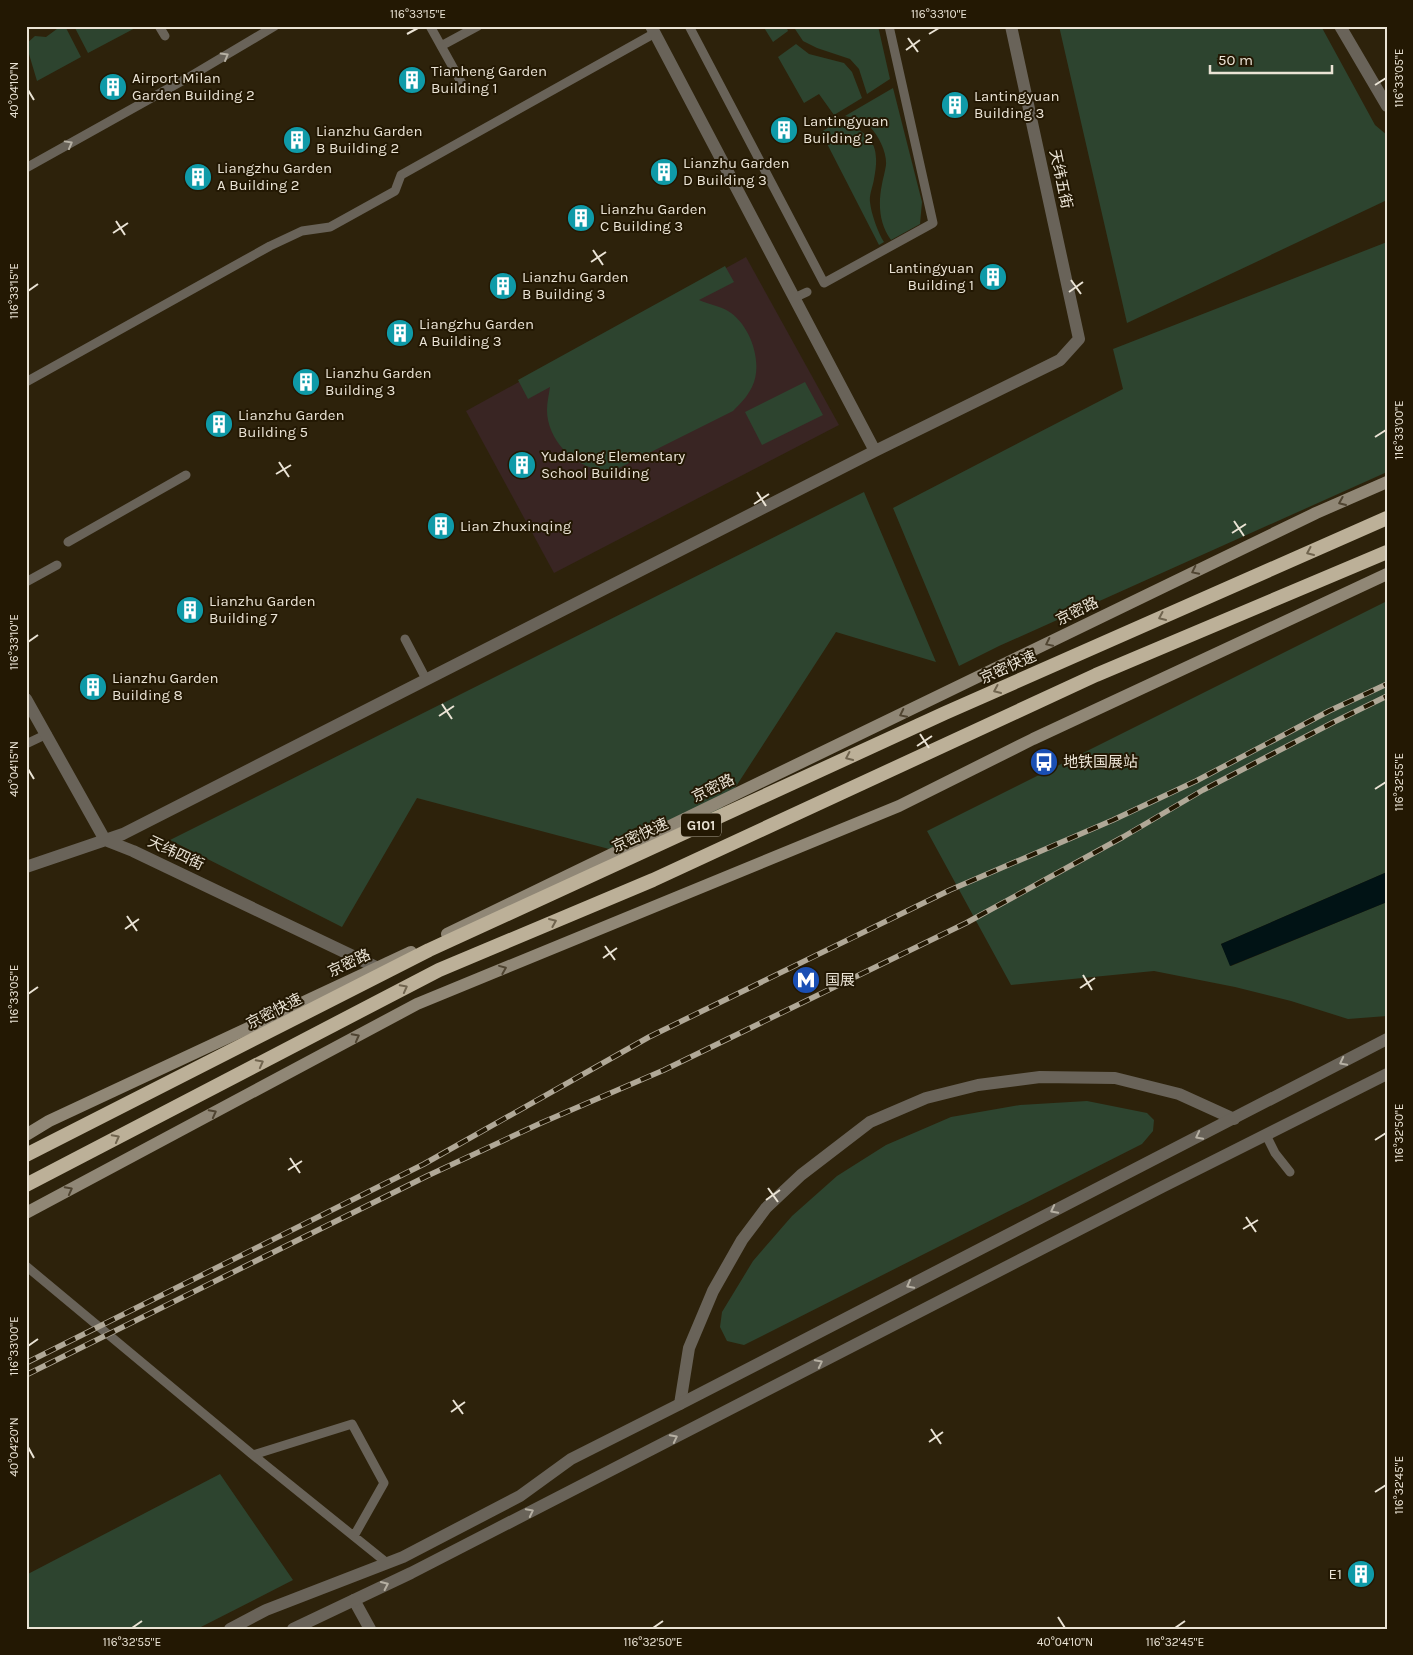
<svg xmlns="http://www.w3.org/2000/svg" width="1413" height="1655" font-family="Karla,'Noto Sans SC',sans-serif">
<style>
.education{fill:#392523}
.green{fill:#2d442f}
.water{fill:#011315}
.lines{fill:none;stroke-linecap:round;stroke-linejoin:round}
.service{stroke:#696359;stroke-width:9}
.minor{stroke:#696359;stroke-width:12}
.tertiary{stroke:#696359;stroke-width:12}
.secondary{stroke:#908776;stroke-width:12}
.trunk{stroke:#bcb098;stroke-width:14}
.rail-casing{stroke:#b0a897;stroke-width:5.5}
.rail{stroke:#231803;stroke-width:4;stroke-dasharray:11;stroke-linecap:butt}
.oneway{stroke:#b6b0a3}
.oneway2{stroke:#4f4431}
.oneway3{stroke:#70644e}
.ticks{fill:none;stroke:#eae3d5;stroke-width:2}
.labels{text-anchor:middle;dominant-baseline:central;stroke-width:4;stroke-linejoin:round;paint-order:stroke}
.shield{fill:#231803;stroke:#aea696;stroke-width:1}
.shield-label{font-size:14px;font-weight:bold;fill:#eae3d5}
.poi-label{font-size:15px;fill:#eae3d5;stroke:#231803;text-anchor:start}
.street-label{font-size:15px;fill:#eae3d5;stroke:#231803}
.neatline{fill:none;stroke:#eae3d5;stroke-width:2}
.ticks-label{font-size:12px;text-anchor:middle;fill:#eae3d5}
</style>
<rect width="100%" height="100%" fill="#2d220b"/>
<path class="education" d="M746,257L839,425L554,573L466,411Z"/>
<path class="green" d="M61,26H65L81,57L37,81L26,44L35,36L46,37Z
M74,26H139L88,53Z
M763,26H786L788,31L773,42Z
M793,26H878L890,79L867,94L859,69L850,59L817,48L803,41Z
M1059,26H1321L1375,125L1387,135V200L1127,323Z
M796,44L809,54L844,63L852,72L862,98L834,115L819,94L804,103L778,57Z
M893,88L922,202L920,224L891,240C879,223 878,204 882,184C883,178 885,172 886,165C887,153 879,136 870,127C863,121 853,118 845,116Z
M839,121C871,133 881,143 874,179C873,186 869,195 870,202C871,213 878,233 884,242L879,245L821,132Z
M1387,242V472L999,646L959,666L893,508L1123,389L1113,349Z
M725,266L734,282L699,300C708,304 720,306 728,311C750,324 764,363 752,387C747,397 741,403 733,411L617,469C611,469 606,470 601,470C573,466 547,439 547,410C547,402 549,394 550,387L528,399L518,380Z
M805,382L823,415L762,445L745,412Z
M864,492L936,662L836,632L711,825L643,858L417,798L342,927L170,840Z
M1387,601V872L1221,944L1231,966L1387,902V1016L1348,1019L1291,1001L1235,987L1154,971L1011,985L927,831Z
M1087,1101L1147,1113L1154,1120L1153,1131L1142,1144L744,1345L727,1341L720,1327L722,1312L753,1261L792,1216L837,1176L886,1145L951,1117L1020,1105Z
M220,1474L293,1580L197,1629H26V1575Z"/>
<path class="water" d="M1387,872V902L1230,966L1221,944Z"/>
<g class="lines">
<path class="service" d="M159,26L165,36
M430,26L465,89
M689,26L824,283L933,223L889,26
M441,46L478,26
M26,168L189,77L275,26
M794,298L807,292
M26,382L270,246L302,231L330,227L395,191L401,175L655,33
M68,542L186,475
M26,582L57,565
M405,639L426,679
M26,744L47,734
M1266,1135L1275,1153L1290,1172
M26,1266L253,1455L387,1563
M253,1455L352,1424L384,1483L354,1536"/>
<path class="minor" d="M651,26L875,451
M1340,26L1387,106
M26,699L105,840L133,851L378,968
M26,867L123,834L875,451L1060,360L1079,339L1011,26
M680,1404L689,1348L713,1291L742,1240L766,1208L801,1175L870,1122L926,1098L978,1085L1040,1077L1115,1078L1179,1094L1234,1119
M354,1600L370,1629"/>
<path class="tertiary" d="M230,1629L266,1610L403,1557L520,1496L571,1459L680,1404L1387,1039
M293,1629L411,1573L1162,1187L1387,1074"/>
<path class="secondary" d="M447,934L1316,513L1387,482
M26,1135L49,1121L411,952
M26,1213L417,1004L899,806L1033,739L1387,574"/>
<path class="trunk" d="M26,1155L429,950L945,713L1387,518
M26,1185L439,970L653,880L1096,675L1387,552"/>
<defs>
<path id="rail" d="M26,1363L424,1164L649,1037L950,890L1113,820L1196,781L1329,711L1387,684
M26,1375L427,1176L541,1123L664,1070L966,923L1123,837L1203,790L1334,722L1387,696"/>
</defs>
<use href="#rail" class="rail-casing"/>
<use href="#rail" class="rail"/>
</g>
<defs><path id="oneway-chevron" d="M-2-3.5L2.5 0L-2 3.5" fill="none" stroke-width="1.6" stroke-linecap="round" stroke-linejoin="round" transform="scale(1.25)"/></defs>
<g class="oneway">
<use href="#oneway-chevron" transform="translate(225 56) rotate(-30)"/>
<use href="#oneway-chevron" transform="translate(69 144) rotate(-29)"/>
<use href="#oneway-chevron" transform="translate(1343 1062) rotate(153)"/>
<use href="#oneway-chevron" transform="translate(1199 1136) rotate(153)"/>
<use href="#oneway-chevron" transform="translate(1054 1210) rotate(153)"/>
<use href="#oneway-chevron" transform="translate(910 1285) rotate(152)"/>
<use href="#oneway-chevron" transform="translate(819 1363) rotate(-27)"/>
<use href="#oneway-chevron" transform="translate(674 1438) rotate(-27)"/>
<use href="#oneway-chevron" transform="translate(530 1512) rotate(-27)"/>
<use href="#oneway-chevron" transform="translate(385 1585) rotate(-25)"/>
</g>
<g class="oneway2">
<use href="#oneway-chevron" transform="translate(1342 502) rotate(157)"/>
<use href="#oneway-chevron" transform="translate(1195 571) rotate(154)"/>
<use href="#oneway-chevron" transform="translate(1049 643) rotate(154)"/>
<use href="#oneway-chevron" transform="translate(903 714) rotate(154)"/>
<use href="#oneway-chevron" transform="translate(503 969) rotate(-22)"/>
<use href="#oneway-chevron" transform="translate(356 1037) rotate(-28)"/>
<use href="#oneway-chevron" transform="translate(213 1113) rotate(-28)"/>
<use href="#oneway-chevron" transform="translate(69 1190) rotate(-28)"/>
</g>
<g class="oneway3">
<use href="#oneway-chevron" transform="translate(1310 552) rotate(156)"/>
<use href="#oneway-chevron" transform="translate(1162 617) rotate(156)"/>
<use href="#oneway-chevron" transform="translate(997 690) rotate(156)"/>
<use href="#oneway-chevron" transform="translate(849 757) rotate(155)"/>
<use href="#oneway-chevron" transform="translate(553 922) rotate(-23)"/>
<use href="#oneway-chevron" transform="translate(404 988) rotate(-28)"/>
<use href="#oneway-chevron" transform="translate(260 1063) rotate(-28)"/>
<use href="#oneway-chevron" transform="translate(116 1138) rotate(-28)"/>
</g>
<path class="ticks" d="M407,34L418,28M929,34L939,28M908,38L918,52M906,50L920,40M1375,85L1386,78M28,90L34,100M116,221L125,235M113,233L128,223M593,250L603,265M591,262L606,252M1071,280L1081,294M28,291L38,284M1069,292L1083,282M1375,437L1386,430M279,462L289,477M276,474L291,465M757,492L766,506M754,504L769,494M1234,521L1244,536M1232,533L1246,524M28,642L38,635M442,704L452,719M439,716L454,706M920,734L929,748M917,746L932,736M28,769L34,779M1375,789L1386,782M127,916L137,931M125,929L139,919M605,946L615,960M603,958L617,948M1083,975L1092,990M1080,988L1095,978M28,994L38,987M1375,1140L1386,1133M290,1158L300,1173M288,1170L302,1161M768,1188L778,1202M766,1200L780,1190M1246,1217L1256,1232M1243,1229L1258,1220M28,1346L38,1339M453,1400L463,1414M451,1412L465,1402M931,1429L941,1444M929,1442L943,1432M28,1447L34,1458M1375,1492L1386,1485M1058,1617L1065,1628M132,1628L142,1621M653,1628L663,1621M1175,1628L1185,1621"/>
<defs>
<symbol id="building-disc" viewBox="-11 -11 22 22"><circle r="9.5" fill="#0f9aa8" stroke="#231803"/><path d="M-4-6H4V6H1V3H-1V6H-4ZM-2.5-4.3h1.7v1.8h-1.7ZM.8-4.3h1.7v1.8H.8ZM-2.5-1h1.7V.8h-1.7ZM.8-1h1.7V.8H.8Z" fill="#fff"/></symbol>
<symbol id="bus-disc" viewBox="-11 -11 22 22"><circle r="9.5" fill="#1a4fb4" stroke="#231803"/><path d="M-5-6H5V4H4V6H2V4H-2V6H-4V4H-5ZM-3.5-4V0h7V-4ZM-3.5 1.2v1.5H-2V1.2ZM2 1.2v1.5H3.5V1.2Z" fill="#fff"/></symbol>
<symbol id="metro-disc" viewBox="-11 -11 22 22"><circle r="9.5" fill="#1a4fb4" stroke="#231803"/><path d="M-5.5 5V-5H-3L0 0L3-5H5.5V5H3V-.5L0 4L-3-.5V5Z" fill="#fff"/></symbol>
</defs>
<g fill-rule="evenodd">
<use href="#building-disc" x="396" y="64" width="32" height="32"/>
<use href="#building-disc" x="97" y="71" width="32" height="32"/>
<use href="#building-disc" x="939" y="89" width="32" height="32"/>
<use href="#building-disc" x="768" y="114" width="32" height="32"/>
<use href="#building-disc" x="281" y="124" width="32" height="32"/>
<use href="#building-disc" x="648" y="156" width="32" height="32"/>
<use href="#building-disc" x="182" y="161" width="32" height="32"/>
<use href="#building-disc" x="565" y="202" width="32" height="32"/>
<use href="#building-disc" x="977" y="261" width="32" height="32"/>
<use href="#building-disc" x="487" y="270" width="32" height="32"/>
<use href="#building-disc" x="384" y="317" width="32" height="32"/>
<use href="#building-disc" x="290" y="366" width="32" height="32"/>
<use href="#building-disc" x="203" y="408" width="32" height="32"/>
<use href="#building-disc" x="506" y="449" width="32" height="32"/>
<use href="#building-disc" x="425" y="510" width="32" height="32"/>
<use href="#building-disc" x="174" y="594" width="32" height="32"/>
<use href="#building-disc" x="77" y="671" width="32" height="32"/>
<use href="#bus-disc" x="1028" y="746" width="32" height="32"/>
<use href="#metro-disc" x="790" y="964" width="32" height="32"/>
<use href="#building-disc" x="1345" y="1558" width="32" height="32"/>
</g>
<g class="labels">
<rect class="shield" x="681" y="813.5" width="40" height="23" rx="4"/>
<g class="shield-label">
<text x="701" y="825">G101</text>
</g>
<g class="poi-label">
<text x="431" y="71">Tianheng Garden<tspan x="431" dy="17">Building 1</tspan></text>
<text x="132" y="78">Airport Milan<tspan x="132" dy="17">Garden Building 2</tspan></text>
<text x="974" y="96">Lantingyuan<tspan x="974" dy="17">Building 3</tspan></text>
<text x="803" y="121">Lantingyuan<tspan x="803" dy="17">Building 2</tspan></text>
<text x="316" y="131">Lianzhu Garden<tspan x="316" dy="17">B Building 2</tspan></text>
<text x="683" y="163">Lianzhu Garden<tspan x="683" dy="17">D Building 3</tspan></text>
<text x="217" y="168">Liangzhu Garden<tspan x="217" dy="17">A Building 2</tspan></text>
<text x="600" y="209">Lianzhu Garden<tspan x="600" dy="17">C Building 3</tspan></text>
<text x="974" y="268" text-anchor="end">Lantingyuan<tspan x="974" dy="17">Building 1</tspan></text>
<text x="522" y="277">Lianzhu Garden<tspan x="522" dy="17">B Building 3</tspan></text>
<text x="419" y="324">Liangzhu Garden<tspan x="419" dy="17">A Building 3</tspan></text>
<text x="325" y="373">Lianzhu Garden<tspan x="325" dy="17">Building 3</tspan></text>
<text x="238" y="415">Lianzhu Garden<tspan x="238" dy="17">Building 5</tspan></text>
<text x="541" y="456">Yudalong Elementary<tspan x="541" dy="17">School Building</tspan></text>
<text x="460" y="526">Lian Zhuxinqing</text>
<text x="209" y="601">Lianzhu Garden<tspan x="209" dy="17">Building 7</tspan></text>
<text x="112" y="678">Lianzhu Garden<tspan x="112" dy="17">Building 8</tspan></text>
<text x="1063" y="762">地铁国展站</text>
<text x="825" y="980">国展</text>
<text x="1342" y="1574" text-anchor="end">E1</text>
</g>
<g class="street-label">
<text transform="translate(1061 179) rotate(78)">天纬五街</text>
<text transform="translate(1077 611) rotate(-26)">京密路</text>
<text transform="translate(1008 667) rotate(-24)">京密快速</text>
<text transform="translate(713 788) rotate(-26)">京密路</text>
<text transform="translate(640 835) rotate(-25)">京密快速</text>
<text transform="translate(176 853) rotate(25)">天纬四街</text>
<text transform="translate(349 963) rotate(-25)">京密路</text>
<text transform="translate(274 1011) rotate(-27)">京密快速</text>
</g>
</g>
<rect width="1413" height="1655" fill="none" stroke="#231803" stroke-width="55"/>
<path d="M1210 65v8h122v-8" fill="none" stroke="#eae3d5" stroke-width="2.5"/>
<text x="1218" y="65" font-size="15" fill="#eae3d5" stroke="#231803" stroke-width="4" paint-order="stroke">50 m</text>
<rect x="28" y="28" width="1358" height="1600" class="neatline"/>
<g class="ticks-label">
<text x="418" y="18">116°33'15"E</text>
<text x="939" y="18">116°33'10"E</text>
<text transform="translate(1399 78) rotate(-90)" y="4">116°33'05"E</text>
<text transform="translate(14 90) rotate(-90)" y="4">40°04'10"N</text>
<text transform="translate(14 291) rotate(-90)" y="4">116°33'15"E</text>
<text transform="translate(1399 430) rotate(-90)" y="4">116°33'00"E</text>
<text transform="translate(14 642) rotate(-90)" y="4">116°33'10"E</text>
<text transform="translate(14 769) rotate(-90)" y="4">40°04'15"N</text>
<text transform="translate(1399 782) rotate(-90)" y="4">116°32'55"E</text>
<text transform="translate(14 994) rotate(-90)" y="4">116°33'05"E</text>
<text transform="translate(1399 1133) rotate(-90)" y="4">116°32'50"E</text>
<text transform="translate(14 1346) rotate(-90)" y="4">116°33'00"E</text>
<text transform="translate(14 1447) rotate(-90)" y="4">40°04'20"N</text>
<text transform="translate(1399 1485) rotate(-90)" y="4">116°32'45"E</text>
<text x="132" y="1646">116°32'55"E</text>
<text x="653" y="1646">116°32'50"E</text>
<text x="1065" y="1646">40°04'10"N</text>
<text x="1175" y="1646">116°32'45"E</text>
</g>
</svg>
